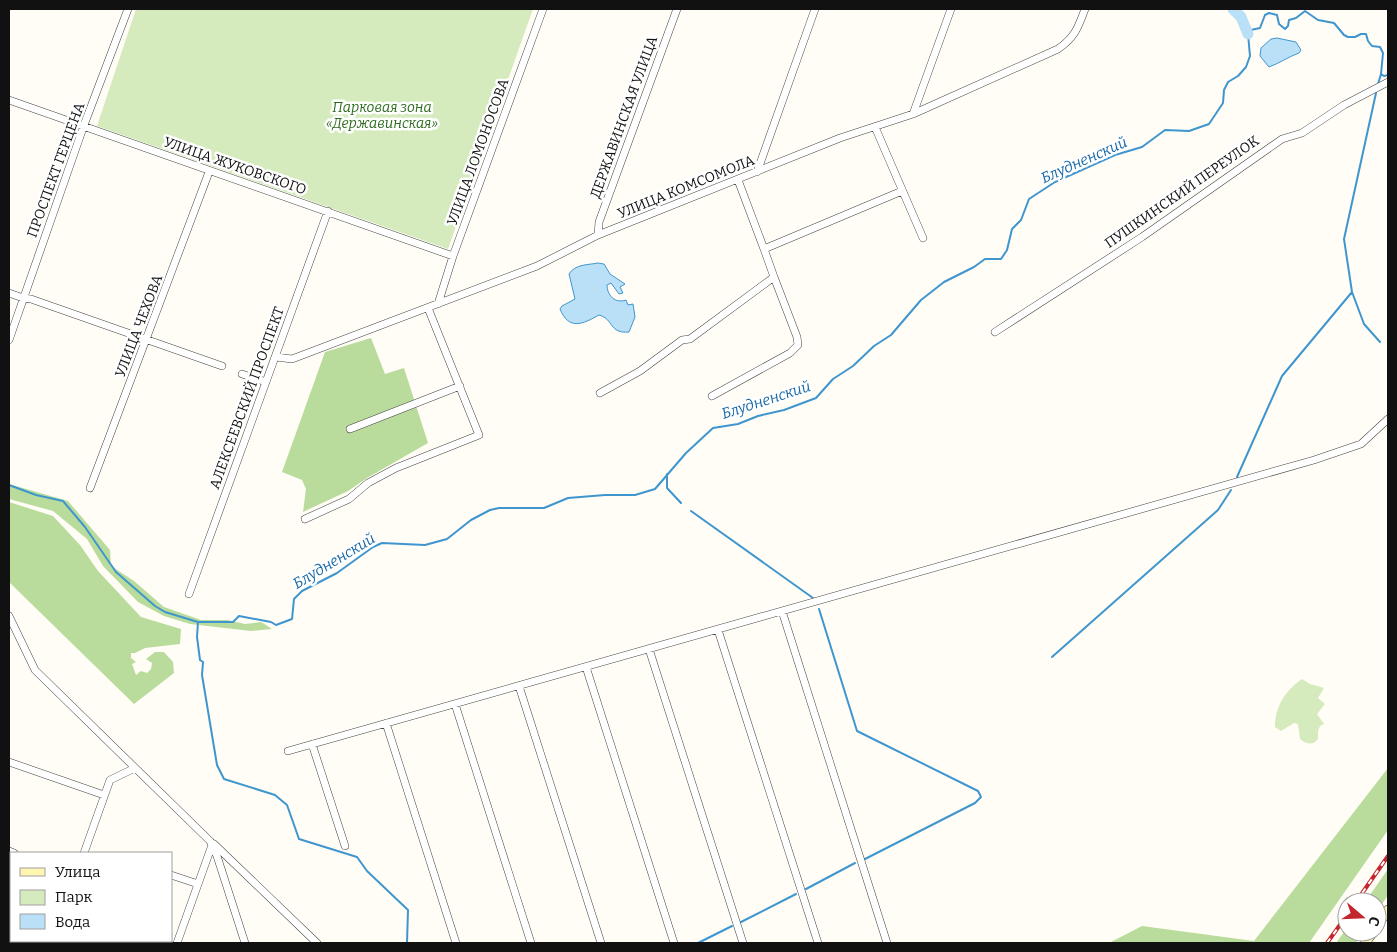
<svg xmlns="http://www.w3.org/2000/svg" width="1397" height="952" font-family="Bitter,serif">
<style>
.green{fill:#d5ebbd}
.forest{fill:#b9dc9c}
.water{fill:#b9e0f7;stroke:#3f96cf}
.lines{fill:none;stroke-linecap:round;stroke-linejoin:round}
.stream{stroke:#3f96cf;stroke-width:2}
.river{stroke:#b9e0f7;stroke-width:11}
.street-casing{stroke:#444;stroke-width:8}
.secondary-casing{stroke:#333;stroke-width:10}
.street{stroke:#fff;stroke-width:7}
.secondary{stroke:#fff6b0;stroke-width:9}
.rail-casing{stroke:#c4262e;stroke-width:4}
.rail{stroke:#fff;stroke-width:2;stroke-dasharray:5.5;stroke-linecap:butt}
.labels{text-anchor:middle;dominant-baseline:central;stroke-width:5;stroke-linejoin:round;paint-order:stroke}
.park-label{font-size:14px;font-style:italic;fill:#2f6b1f;stroke:#fff}
.street-label{font-size:14px;fill:#111;stroke:#fff}
.water-label{font-size:15px;font-style:italic;fill:#1768a6;stroke:#fff}
</style>
<rect width="100%" height="100%" fill="#fffdf5"/>
<path class="green" d="M136,9H533L448,249L97,126Z
M1302,679L1310,684L1324,688L1318,698L1325,704L1317,714L1324,724L1320,726L1318,731V739C1313,746 1306,744 1300,739L1298,724L1294,723L1281,731L1275,727C1275,706 1286,690 1302,679Z"/>
<path class="forest" d="M371,338L385,374L404,368L428,443L367,478L348,491L303,512L306,489L302,480L282,472L325,352Z
M9,484L68,501L110,550L111,566L134,581L164,607L201,620H227L245,624L261,622L272,629L251,631L190,624L164,616L138,602L103,566L87,539L53,511L9,499Z
M9,502L53,516L80,545L98,571L141,617L181,629L180,644L145,648L135,653H131V658L136,662L132,664L136,675L141,671L147,673L151,669L152,663L146,659L155,652H164L173,662L174,673L134,704L9,582Z
M1388,768V830L1309,943H1109L1142,926L1254,941Z
M1388,869V895L1377,912V902H1365Z
M1347,928V932H1363L1356,943H1336Z"/>
<path class="water" d="M1277,38L1296,42L1301,50L1299,53C1288,57 1280,63 1269,67L1260,56L1261,48L1271,39Z
M598,263L604,264L610,274L625,284L620,287L623,293L619,294L611,283L607,285C607,295 615,304 626,300L628,305L633,304L635,317L629,332C609,334 614,319 599,315C583,324 569,331 560,309L562,306L575,299L569,274C575,264 588,265 598,263Z"/>
<g class="lines">
<path class="stream" d="M1378,84L1381,74
M1352,292L1364,324L1380,342
M667,474V488L681,503
M1237,477L1282,376L1352,292L1344,239L1376,93
M9,485L36,495L63,501L85,527L116,572L155,606L165,612L198,622H233L239,616L271,622L276,625L292,619L294,599L302,591L337,573L373,547L382,543L425,545L447,539L471,520L490,510L499,508H544L568,498L605,495H635L655,489L686,453L713,428L738,424L758,416L784,410L816,398L833,379L853,366L874,346L891,335L921,300L944,282L974,267L985,259H1001L1007,250L1012,229L1021,220L1029,199L1055,182L1115,155L1142,147L1165,130L1189,131L1209,124L1223,103L1224,90L1228,82L1238,76L1246,67L1250,56L1248,34L1251,30L1260,28L1265,15L1269,13L1277,15L1279,24L1285,29L1288,26L1289,20L1296,18L1305,11L1318,20L1334,23L1344,35L1348,37H1355L1361,34H1366L1368,41L1372,46L1380,47L1383,53L1381,74L1384,76L1388,75
M691,511L813,598
M819,609L857,731L978,791L981,797L975,803L865,859
M198,622L197,637L200,660L203,662L202,675L217,765L224,779L275,795L287,805L299,839L357,857L367,871L408,910L407,943
M1052,657L1218,510L1231,490
M806,889L855,863
M741,922L796,894
M698,943L732,926"/>
<path class="river" d="M1233,9L1241,17L1248,34"/>
<defs>
<path id="street" d="M9,100L453,256
M913,114L951,9
M875,127L923,238
M757,172L815,9
M738,180L764,249
M598,235L599,222L677,9
M9,293L23,298L31,299L222,366
M438,304L453,256L543,9
M995,332L1142,237L1282,139L1302,133L1344,105L1388,82
M9,340L84,125L128,9
M276,357L292,359L537,266L598,235L840,138L913,114L1058,49C1075,37 1078,28 1085,9
M242,374L266,382
M600,393L640,371L682,340L690,339L774,277L764,249L902,191
M712,396L790,353L798,345L797,337L774,277
M350,429L460,386
M90,488L209,172
M305,519L349,499L368,483L396,468L479,435L428,308
M189,594L328,211
M782,611L887,943
M9,616L35,670L210,841L217,856L245,943
M718,630L818,943
M649,649L743,943
M586,667L674,943
M519,686L601,943
M455,704L531,943
M386,723L456,943
M312,744L345,846
M288,751L1314,460L1361,444L1388,419
M9,762L104,795
M214,844L317,943
M9,851L14,853
M84,853L110,780L135,768
M171,875L198,884
M52,943L53,941
M177,943L212,845"/>
<path id="secondary" d="M1377,926L1388,910
M1365,943L1373,932"/>
</defs>
<use href="#street" class="street-casing"/>
<use href="#secondary" class="secondary-casing"/>
<use href="#street" class="street"/>
<use href="#secondary" class="secondary"/>
<defs>
<path id="rail" d="M1356,902L1388,856
M1327,943L1347,915"/>
</defs>
<use href="#rail" class="rail-casing"/>
<use href="#rail" class="rail"/>
</g>
<g class="labels">
<g class="park-label">
<text x="382" y="107">Парковая зона<tspan x="382" dy="16">«Державинская»</tspan></text>
</g>
<g class="street-label">
<text transform="translate(624 117) rotate(-70)">ДЕРЖАВИНСКАЯ УЛИЦА</text>
<text transform="translate(478 152) rotate(-70)">УЛИЦА ЛОМОНОСОВА</text>
<text transform="translate(235 166) rotate(19)">УЛИЦА ЖУКОВСКОГО</text>
<text transform="translate(56 170) rotate(-70)">ПРОСПЕКТ ГЕРЦЕНА</text>
<text transform="translate(686 187) rotate(-22)">УЛИЦА КОМСОМОЛА</text>
<text transform="translate(1182 192) rotate(-35)">ПУШКИНСКИЙ ПЕРЕУЛОК</text>
<text transform="translate(139 326) rotate(-69)">УЛИЦА ЧЕХОВА</text>
<text transform="translate(247 398) rotate(-70)">АЛЕКСЕЕВСКИЙ ПРОСПЕКТ</text>
</g>
<g class="water-label">
<text transform="translate(1084 160) rotate(-24)">Блудненский</text>
<text transform="translate(766 400) rotate(-18)">Блудненский</text>
<text transform="translate(334 561) rotate(-31)">Блудненский</text>
</g>
</g>
<rect width="1397" height="952" fill="none" stroke="#111111" stroke-width="20"/>
<rect x="10" y="852" width="162" height="90" fill="#ffffff" stroke="#a0a0a0"/>
<rect x="20" y="868" width="25" height="8" fill="#fff6b0" stroke="#a0a0a0"/>
<text x="55" y="877" font-size="15" fill="#111111">Улица</text>
<rect x="20" y="890" width="25" height="15" fill="#d5ebbd" stroke="#a0a0a0"/>
<text x="55" y="902" font-size="15" fill="#111111">Парк</text>
<rect x="20" y="914" width="25" height="15" fill="#b9e0f7" stroke="#a0a0a0"/>
<text x="55" y="927" font-size="15" fill="#111111">Вода</text>
<g transform="translate(1362 917) rotate(109)"><circle r="24" fill="#ffffff" stroke="#a0a0a0"/>
<path d="M0-4L9 19L0 12L-9 19Z" fill="#c4262e"/>
<text y="-8" font-size="14" font-weight="bold" text-anchor="middle" fill="#111111">С</text>
</g>
</svg>
